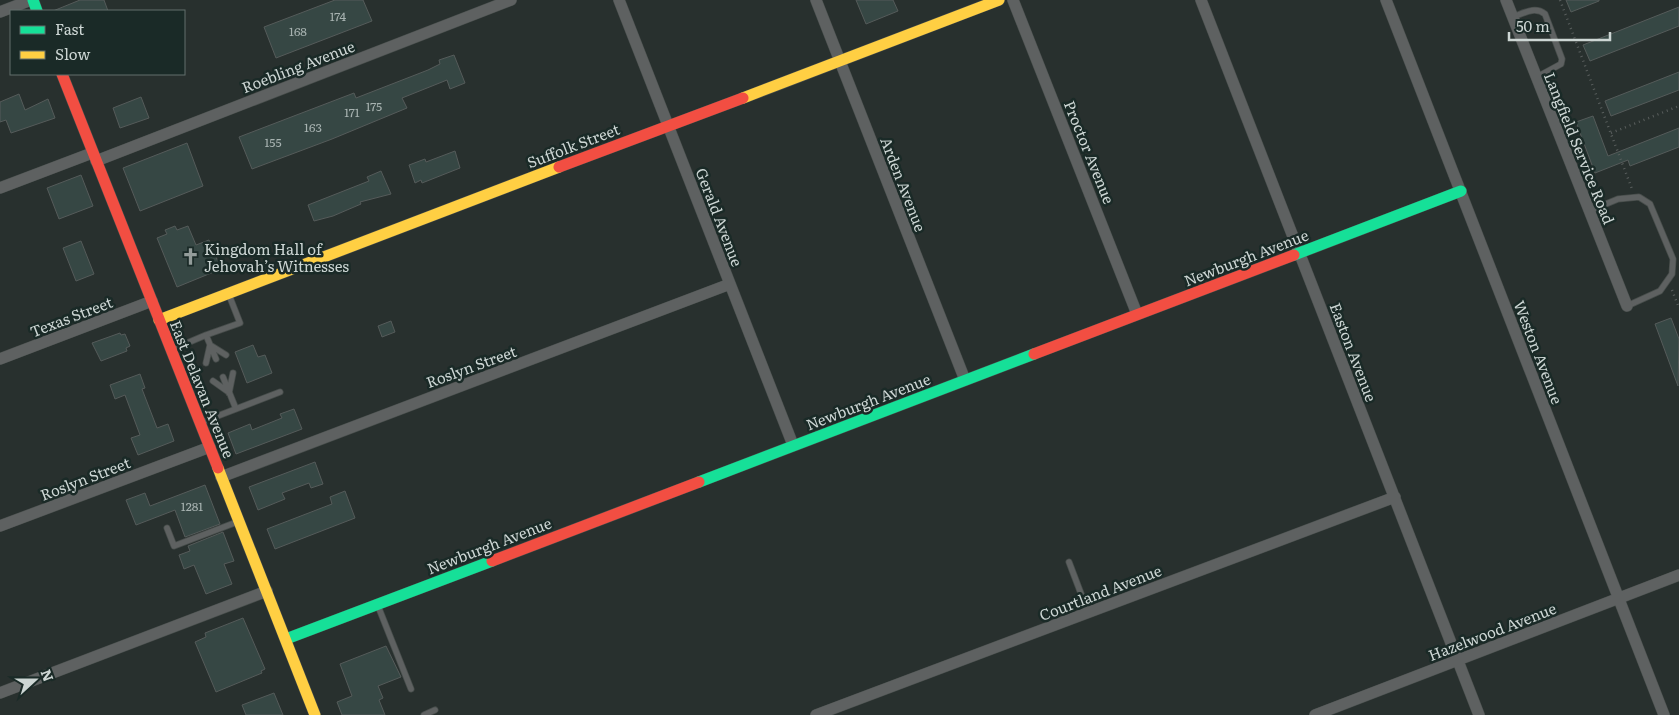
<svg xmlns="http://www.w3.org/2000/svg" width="1679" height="715" font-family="Literata,serif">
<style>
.building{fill:#364744;stroke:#555b5a}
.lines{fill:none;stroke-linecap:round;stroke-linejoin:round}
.lane-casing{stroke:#474d4b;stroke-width:7}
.street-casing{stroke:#474d4b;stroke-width:12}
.fast-casing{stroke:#474d4b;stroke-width:12}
.slow-casing{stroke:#474d4b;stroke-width:12}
.jam-casing{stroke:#474d4b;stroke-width:12}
.path{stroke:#595e5d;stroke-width:2.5;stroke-dasharray:1 4;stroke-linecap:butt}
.lane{stroke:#5e6161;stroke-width:5.5}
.street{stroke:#5e6161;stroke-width:11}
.fast{stroke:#16e098;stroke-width:11}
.slow{stroke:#ffcf43;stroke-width:11}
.jam{stroke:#f24e42;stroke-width:11}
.labels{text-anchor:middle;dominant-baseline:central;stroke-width:5;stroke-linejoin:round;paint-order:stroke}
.number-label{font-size:12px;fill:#a7b2b0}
.street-label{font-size:15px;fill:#cdd6d4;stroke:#1a2a27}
.poi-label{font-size:15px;fill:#cdd6d4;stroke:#1a2a27;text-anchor:start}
</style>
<rect width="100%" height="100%" fill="#28302e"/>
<path class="building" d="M80,0H104L108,11H53Z
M335,0H363L372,21L276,58L264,27Z
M856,0H893L898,11L866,24Z
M1566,0H1599V1L1571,12Z
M1679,7V26L1590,61L1583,45Z
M454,55L465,83L450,89L447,80L402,98L407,108L332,139L252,169L239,137L354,93L356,98L428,70L440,64L439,60Z
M1679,72V90L1611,116L1605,101Z
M19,94L25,110L48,99L55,118L11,133L6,120L0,122V102Z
M141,97L149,118L120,128L113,108Z
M1593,116L1608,156L1679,128V147L1630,166L1628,160L1595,173L1576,122Z
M187,143L203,186L140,211L123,168Z
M455,151L460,168L422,183L421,180L415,183L409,165L425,159L426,162Z
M381,171L391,194L360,202L361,204L333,216L314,221L308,205L369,181L367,177Z
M81,175L93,206L59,219L47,188Z
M175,226L177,230L188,226L196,245L209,240L221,269L177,287L157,238L167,234L165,230Z
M81,241L94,274L76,281L63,248Z
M1671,318L1679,339L1678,386L1655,324Z
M391,321L395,332L382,337L378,326Z
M120,333L121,335L125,334L130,346L126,348L127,351L101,361L92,343Z
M253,345L258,357L265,355L272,373L247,383L235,352Z
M140,374L145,388L142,389L157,428L168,424L174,441L138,455L131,438L140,435L125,395L115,399L110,385Z
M294,409L302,429L236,454L228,433L250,424L252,430L282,418L280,414Z
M315,462L323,484L311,488L309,483L282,493L285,499L258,510L249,487Z
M205,485L220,524L185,537L175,510L136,525L126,500L145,493L150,506Z
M345,491L355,518L275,549L267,529L332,504L330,497Z
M223,532L234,561L224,564L232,584L206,594L194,565L184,569L179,555L190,551L188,546Z
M243,618L265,669L261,671L262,673L216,692L195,642L206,637L205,633Z
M386,646L401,677L378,686L383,698L379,700L385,715H342L337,702L352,696L340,664Z
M274,693L283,715H246L242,705Z"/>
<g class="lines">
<defs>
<path id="lane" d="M1513,17C1524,13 1535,6 1545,14L1562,59L1561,64L1537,77
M1589,211L1618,199L1639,197L1650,204L1673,259L1672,274L1660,291L1627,306
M206,335L240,323L229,295
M210,345L226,355
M173,349L206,335L216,359
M206,363L210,345
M223,377L236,409
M213,381L227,391
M229,393L233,373
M202,422L280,392
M167,528L174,546L237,522
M1069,562L1088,612
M378,606L411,689
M424,715L435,710"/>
<path id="street" d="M619,0L793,445
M816,0L965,380
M1013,0L1137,314
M1201,0L1479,715
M1386,0L1664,715
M1506,0L1627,306
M0,12L31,0
M96,161L511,0
M0,188L92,153
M0,359L152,301
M221,477L730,284
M0,526L210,447
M0,693L267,591
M816,715L1395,497
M1315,715L1679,575"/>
<path id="fast" d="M33,0L37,11
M1294,255L1461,191
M699,482L1034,354
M286,639L492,561"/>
<path id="slow" d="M743,98L999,0
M159,320L559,167
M218,468L315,715"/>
<path id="jam" d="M62,74L218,468
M559,167L743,98
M1034,354L1294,255
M492,561L699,482"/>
</defs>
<use href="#lane" class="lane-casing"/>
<use href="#street" class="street-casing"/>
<use href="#fast" class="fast-casing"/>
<use href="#slow" class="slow-casing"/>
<use href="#jam" class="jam-casing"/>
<path class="path" d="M1560,0L1632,189
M1611,133L1679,106
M1672,290L1679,308"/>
<use href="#lane" class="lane"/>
<use href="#street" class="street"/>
<use href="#fast" class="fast"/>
<use href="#slow" class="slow"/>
<use href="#jam" class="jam"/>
</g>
<defs>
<symbol id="church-bare" viewBox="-9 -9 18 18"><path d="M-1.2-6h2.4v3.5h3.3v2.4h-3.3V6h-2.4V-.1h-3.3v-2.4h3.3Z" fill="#939c9a" stroke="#1a2a27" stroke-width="2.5" paint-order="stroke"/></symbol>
</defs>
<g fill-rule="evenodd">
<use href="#church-bare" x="178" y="244" width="25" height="25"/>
</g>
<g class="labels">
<g class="number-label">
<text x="338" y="16">174</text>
<text x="298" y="31">168</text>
<text x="374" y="106">175</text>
<text x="352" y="112">171</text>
<text x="313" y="127">163</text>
<text x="273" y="142">155</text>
<text x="192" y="506">1281</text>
</g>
<g class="street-label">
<text transform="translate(298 66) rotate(-21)">Roebling Avenue</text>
<text transform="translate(573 145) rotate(-21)">Suffolk Street</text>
<text transform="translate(1580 148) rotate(68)">Langfield Service Road</text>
<text transform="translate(1090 152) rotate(68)">Proctor Avenue</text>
<text transform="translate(904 184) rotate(69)">Arden Avenue</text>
<text transform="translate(720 217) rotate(69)">Gerald Avenue</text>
<text transform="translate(1246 257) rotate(-21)">Newburgh Avenue</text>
<text transform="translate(71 316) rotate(-21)">Texas Street</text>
<text transform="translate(1354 352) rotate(69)">Easton Avenue</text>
<text transform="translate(1539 352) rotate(69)">Weston Avenue</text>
<text transform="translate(471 366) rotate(-20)">Roslyn Street</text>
<text transform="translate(203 389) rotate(68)">East Delavan Avenue</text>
<text transform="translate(868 401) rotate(-21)">Newburgh Avenue</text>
<text transform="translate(85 478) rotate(-21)">Roslyn Street</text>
<text transform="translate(489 545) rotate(-21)">Newburgh Avenue</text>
<text transform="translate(1100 592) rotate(-21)">Courtland Avenue</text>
<text transform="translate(1492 631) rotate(-21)">Hazelwood Avenue</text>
</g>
<g class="poi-label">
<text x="204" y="248">Kingdom Hall of<tspan x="204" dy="17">Jehovah’s Witnesses</tspan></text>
</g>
</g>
<rect x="10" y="10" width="175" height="65" fill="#1a2a27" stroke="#626f6c"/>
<rect x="20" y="26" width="25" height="8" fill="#16e098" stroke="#626f6c"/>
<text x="55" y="35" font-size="15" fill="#cdd6d4">Fast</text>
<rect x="20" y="51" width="25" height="8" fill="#ffcf43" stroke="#626f6c"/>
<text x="55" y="60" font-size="15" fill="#cdd6d4">Slow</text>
<g transform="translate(35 680) rotate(69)" stroke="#1a2a27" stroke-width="4" paint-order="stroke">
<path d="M0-4L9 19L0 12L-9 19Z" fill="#cdd6d4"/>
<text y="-8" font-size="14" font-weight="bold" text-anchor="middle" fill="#cdd6d4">N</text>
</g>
<path d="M1509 32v8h101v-8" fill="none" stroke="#cdd6d4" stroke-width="2.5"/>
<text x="1516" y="32" font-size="15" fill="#cdd6d4" stroke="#1a2a27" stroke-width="4" paint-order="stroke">50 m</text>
</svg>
